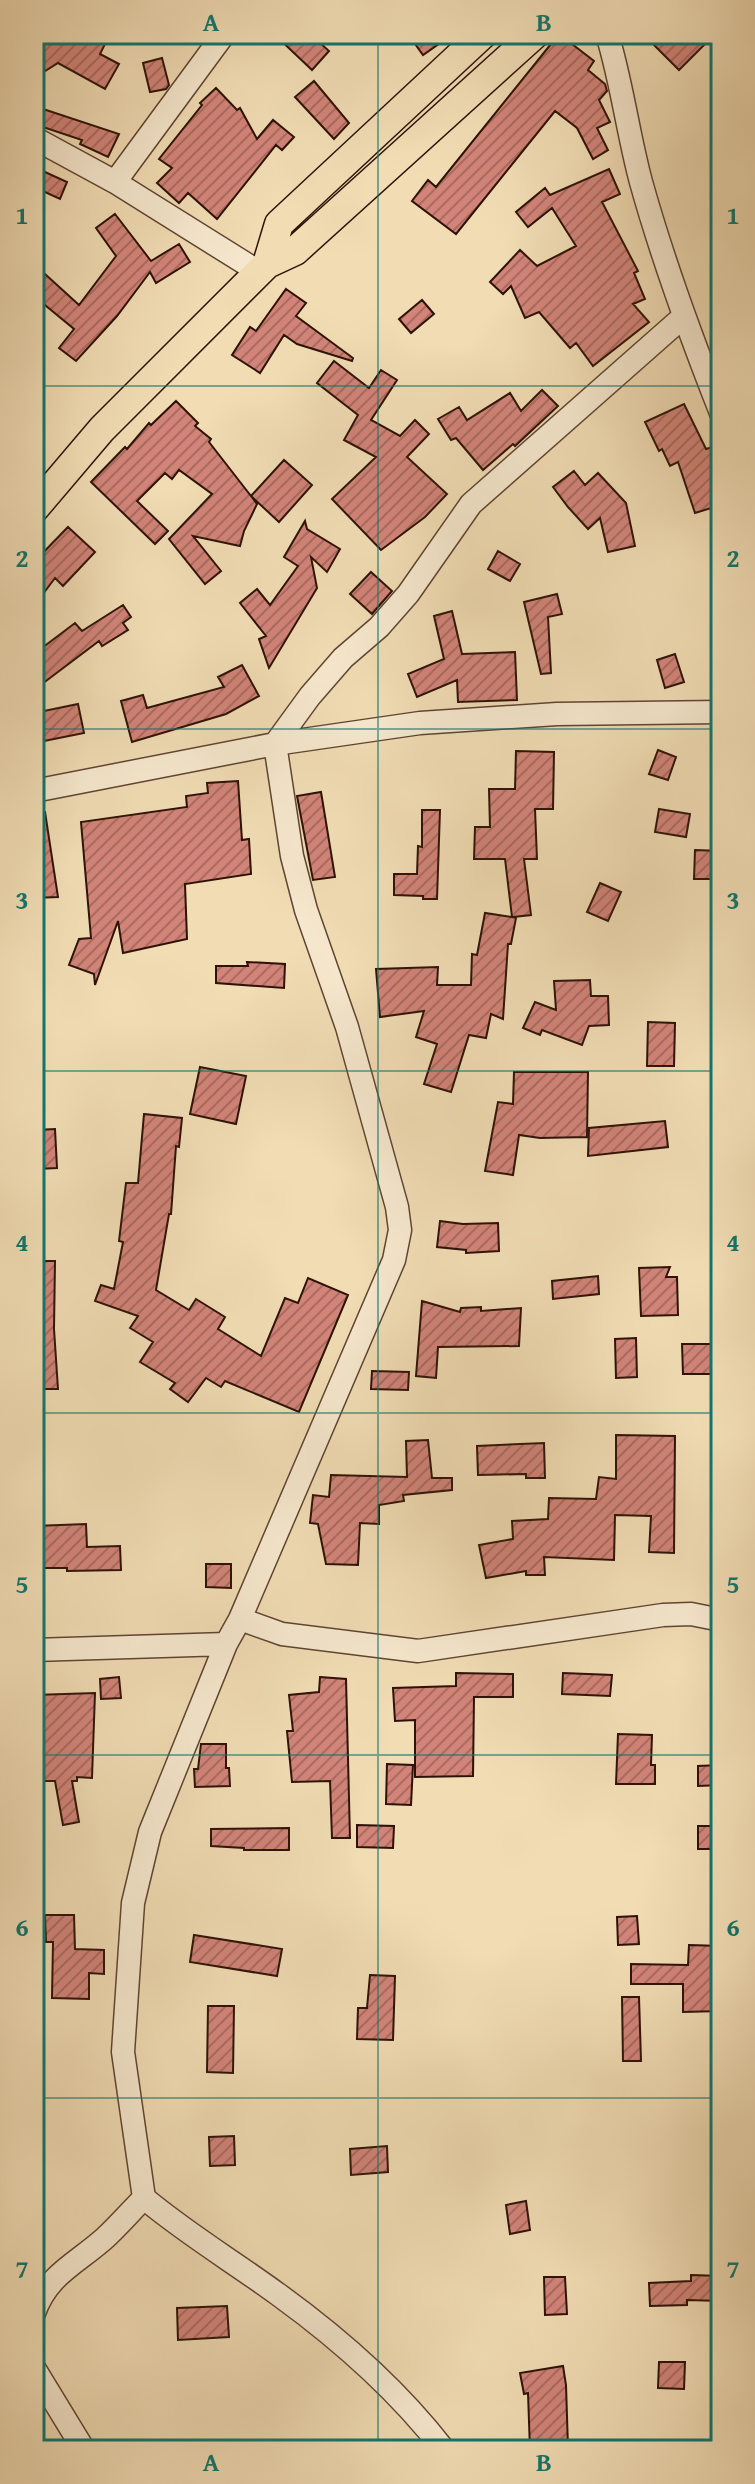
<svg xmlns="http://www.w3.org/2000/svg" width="755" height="2484" font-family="'Gentium Book Plus',serif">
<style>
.building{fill:url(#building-hatch);stroke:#2e1207;stroke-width:2}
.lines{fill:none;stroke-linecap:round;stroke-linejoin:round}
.minor-casing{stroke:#5f4432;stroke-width:25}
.major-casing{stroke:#2e1207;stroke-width:31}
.minor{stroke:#f6e8ce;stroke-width:22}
.major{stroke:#f1dcb4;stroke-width:28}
.grid{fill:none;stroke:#0f766e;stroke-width:2;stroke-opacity:0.55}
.neatline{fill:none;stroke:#0f766e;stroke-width:3}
.grid-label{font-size:26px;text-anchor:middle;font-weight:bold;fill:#0f766e}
</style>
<defs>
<pattern id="building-hatch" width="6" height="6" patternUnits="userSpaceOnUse" patternTransform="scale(2)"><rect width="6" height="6" fill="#d28479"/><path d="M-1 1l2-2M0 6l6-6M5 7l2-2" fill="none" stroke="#ab6b61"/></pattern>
</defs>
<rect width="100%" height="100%" fill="#f1dcb4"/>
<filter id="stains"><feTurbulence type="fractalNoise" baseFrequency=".0025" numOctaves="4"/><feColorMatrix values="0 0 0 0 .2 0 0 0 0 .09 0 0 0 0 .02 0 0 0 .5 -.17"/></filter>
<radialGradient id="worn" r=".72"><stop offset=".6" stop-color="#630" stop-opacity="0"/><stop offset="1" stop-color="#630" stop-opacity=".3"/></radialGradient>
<path class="building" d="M34,34H92L106,42L100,54L119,64L105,89L58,63L34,78Z
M274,34H310L329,51L312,70Z
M408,34H453L423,55Z
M559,34L594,61L588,70L605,84L607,91L599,100L610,122L597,128L608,150L593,159L577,128L555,111L456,234L412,201L428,180L436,187Z
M643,34H715L679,70Z
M162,58L169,85L166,89L150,92L143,63Z
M314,81L349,123L334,139L295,97Z
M216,88L237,110L240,108L257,139L273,120L294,137L282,150L276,145L217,219L188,193L179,203L157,183L172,168L159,159L202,105L200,103Z
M34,106L119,134L108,157L80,144L82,140L34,124Z
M34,167L67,182L60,199L34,187Z
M609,169L620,194L602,202L638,271L634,273L645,299L633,304L649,322L593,366L576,343L570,348L539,312L525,318L511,286L503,294L490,282L520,250L537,266L576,246L552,208L528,227L516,212L545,188L550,195Z
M115,214L151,261L179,244L190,262L156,283L150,272L117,316L76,361L59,348L74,329L34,296V264L79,305L116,256L96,228Z
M286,289L306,303L296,316L353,358L352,361L297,344L284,335L260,373L232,355L250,327L256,331Z
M422,300L434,314L411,333L399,319Z
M334,361L369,388L381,370L397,380L371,420L400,436L415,420L429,434L407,457L447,494L425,517L381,550L332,499L376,457L344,440L358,415L317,383Z
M542,390L558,406L515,446L513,444L483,470L456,438L451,440L438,419L459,407L467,420L510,393L521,411Z
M176,401L198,423L195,426L211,439L209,442L251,496L284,460L312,485L279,522L251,496L257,504L244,531L240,546L193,536L221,571L205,584L169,539L212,494L179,470L172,479L165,473L137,501L168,531L155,544L91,482L125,447L127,449L149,423L151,425Z
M684,404L706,449L716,446L721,462V505L695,513L678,462L670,466L662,449L659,451L645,422Z
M574,471L585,485L598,473L626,503L635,546L608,552L600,518L588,529L568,507L553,487Z
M305,521L307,529L340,549L327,572L311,557L317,588L269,668L259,639L266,636L240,603L257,589L270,605L298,566L284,557Z
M68,527L95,552L63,586L55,578L34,606V562Z
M498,551L520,564L510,581L488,569Z
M371,572L392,591L372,614L350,594Z
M557,594L562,614L548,617L551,673L541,674L524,602Z
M123,605L131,617L123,623L128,630L102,646L99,641L34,690V654L75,623L82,631Z
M452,611L462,654L515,652L517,700L458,702L457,680L417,697L408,674L444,659L434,616Z
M675,654L684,682L665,688L657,660Z
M242,665L259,696L226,714L132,742L121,701L143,695L147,708L224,687L218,677Z
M78,704L84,733L34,743V713Z
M658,750L676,757L668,780L649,774Z
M516,751L554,752L553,809H535L537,859H524L531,915L513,917L516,918L511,944H508L503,1019L491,1014L486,1038L469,1035L451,1092L424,1084L437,1044L416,1037L424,1011L380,1017L376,969L438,967L437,985H471L472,954L477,955L485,913L512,917L505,859H474L475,827H490L489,789H515Z
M238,781L242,840L249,839L251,874L185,884L187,939L123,953L118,921L95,985L94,974L69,965L79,939L91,938L81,822L187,807L186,796L208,793L207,783Z
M321,792L335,877L313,880L297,796Z
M659,809L690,814L686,837L655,832Z
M422,810H440L437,899H423V896L394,895V874H417L418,846L422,847Z
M45,812L58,897L34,898V813Z
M695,850L721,851V879H694Z
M600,883L621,892L608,921L587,912Z
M247,962L285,964L284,988L216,983V966H248Z
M590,980L591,996H608L609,1025L589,1026L582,1045L542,1030L540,1035L523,1028L535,1002L556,1010L554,981Z
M648,1022L675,1023L674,1066H647Z
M200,1067L246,1076L236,1124L190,1114Z
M514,1072H588L587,1137L540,1138L519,1135L513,1175L485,1171L498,1102L513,1104Z
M144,1114L182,1118L179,1147L176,1146L171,1214H169L156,1290L189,1310L196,1299L225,1317L218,1329L261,1356L285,1298L298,1303L308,1278L348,1295L299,1412L225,1381L221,1387L206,1378L188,1402L170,1389L175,1383L140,1362L153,1342L130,1328L138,1316L95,1301L101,1285L114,1289L123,1242L119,1241L126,1183H138Z
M665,1121L668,1147L588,1156L589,1128Z
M55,1129L57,1168L37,1169L36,1130Z
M440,1221L463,1224L498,1223L499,1251L466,1253V1250L437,1247Z
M34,1261H55L54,1329L58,1389H40L37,1306H34Z
M670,1267L666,1277H677L678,1315L641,1316L639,1268Z
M598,1276L599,1294L553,1299L552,1281Z
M422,1301L460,1312L461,1308L481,1307V1311L521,1308L519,1346L438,1347L436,1378L416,1376Z
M636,1338L637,1377L616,1378L615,1339Z
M682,1344H721V1374H683Z
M372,1371L409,1372L408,1390L371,1389Z
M616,1435L675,1436L674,1553L649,1552L651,1516L615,1515L614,1560L544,1557L545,1575H526V1571L486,1578L479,1545L513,1539L512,1521L548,1519L549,1498L596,1499L599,1477L616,1479Z
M428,1440L432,1478H452V1490L403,1495L404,1501L379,1505V1524L360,1523L358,1565L326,1564L318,1524L310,1523L313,1495L329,1497L331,1475L407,1477L406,1441Z
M544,1443L545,1478H526V1474L478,1475L477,1446Z
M86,1524L87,1547L120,1546L121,1570L67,1571V1568H34V1526Z
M206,1564H231V1588L206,1587Z
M456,1673L513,1674V1697H474L473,1776L415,1777V1720L395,1721L393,1688L456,1686Z
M563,1673L612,1675L610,1696L562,1694Z
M119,1677L121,1698L101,1699L100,1679Z
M320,1677L346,1679L350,1838H332L330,1781L292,1782L287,1731H293L289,1695L319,1692Z
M95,1693L92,1778L77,1777V1781H72L79,1822L63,1825L55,1781H35L34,1695Z
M618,1734L652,1735L651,1765H655V1784H616Z
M201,1744H226V1768H229L230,1786L195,1787L194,1769H198Z
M387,1764L413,1765L411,1805L386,1804Z
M721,1765V1785L698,1786V1766Z
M357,1825L394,1826L393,1848L357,1847Z
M698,1826H721V1849H698Z
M289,1828V1850H244V1848L211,1846V1829Z
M45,1915H74L75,1949L104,1950V1974L89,1973V1999L52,1998L53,1942H46Z
M637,1916L639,1944L618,1945L617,1917Z
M194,1935L282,1949L277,1976L190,1962Z
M689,1945L721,1946V2011L683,2012V1984H631V1964L688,1965Z
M370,1975L395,1976L393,2040L357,2039L358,2008H367Z
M622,1997H639L641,2061H623Z
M208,2006H234L233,2073L207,2072Z
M234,2136L235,2165L210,2166L209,2137Z
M387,2146L388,2172L351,2175L350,2149Z
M526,2201L530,2230L510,2234L506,2205Z
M691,2275L721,2276V2301L687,2300V2305L650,2306L649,2283L691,2281Z
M544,2277H565L567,2314L545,2315Z
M227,2306L229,2337L178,2340L177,2308Z
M659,2362H685L684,2389L658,2388Z
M563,2366L566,2385L568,2448L530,2450L528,2393L524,2394L520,2373Z"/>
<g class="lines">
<defs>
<path id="minor" d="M607,34C622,83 628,134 641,182C663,261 691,337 721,413
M34,138L115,182L259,272
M115,182L224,34
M34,791L275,744L310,696L343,658L379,627L408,594L471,504L683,317
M240,1619L282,1634L418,1651L663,1615L691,1614L721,1620
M34,1650L226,1644
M34,2313C48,2274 76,2264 105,2238C119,2225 131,2211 144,2198
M34,2368L84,2450
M444,2450C397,2389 341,2340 279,2295C234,2262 187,2234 144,2198L123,2052L133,1903L150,1832L226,1644L240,1619L394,1260L400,1230L397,1207L347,1027L306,910L292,856L275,744L420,723L557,714L721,712"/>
<path id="major" d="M267,264L279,224L483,34
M34,509L102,429L267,264L295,251L535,34"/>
</defs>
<use href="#minor" class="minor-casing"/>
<use href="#major" class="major-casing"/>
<use href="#minor" class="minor"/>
<use href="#major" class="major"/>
</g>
<path class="grid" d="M378,34V2450M34,386H721M34,729H721M34,1071H721M34,1413H721M34,1755H721M34,2098H721"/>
<rect width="755" height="2484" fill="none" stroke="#f1dcb4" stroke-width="88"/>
<rect x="44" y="44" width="667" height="2396" class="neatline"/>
<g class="grid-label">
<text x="211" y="31">A</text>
<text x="544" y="31">B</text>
<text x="22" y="224">1</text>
<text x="733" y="224">1</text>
<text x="22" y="567">2</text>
<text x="733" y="567">2</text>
<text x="22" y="909">3</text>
<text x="733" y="909">3</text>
<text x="22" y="1251">4</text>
<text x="733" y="1251">4</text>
<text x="22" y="1593">5</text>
<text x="733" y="1593">5</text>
<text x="22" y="1936">6</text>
<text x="733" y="1936">6</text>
<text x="22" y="2278">7</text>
<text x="733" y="2278">7</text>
<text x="211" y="2471">A</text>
<text x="544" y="2471">B</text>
</g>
<rect width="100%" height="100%" filter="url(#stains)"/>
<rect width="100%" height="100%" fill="url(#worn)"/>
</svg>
